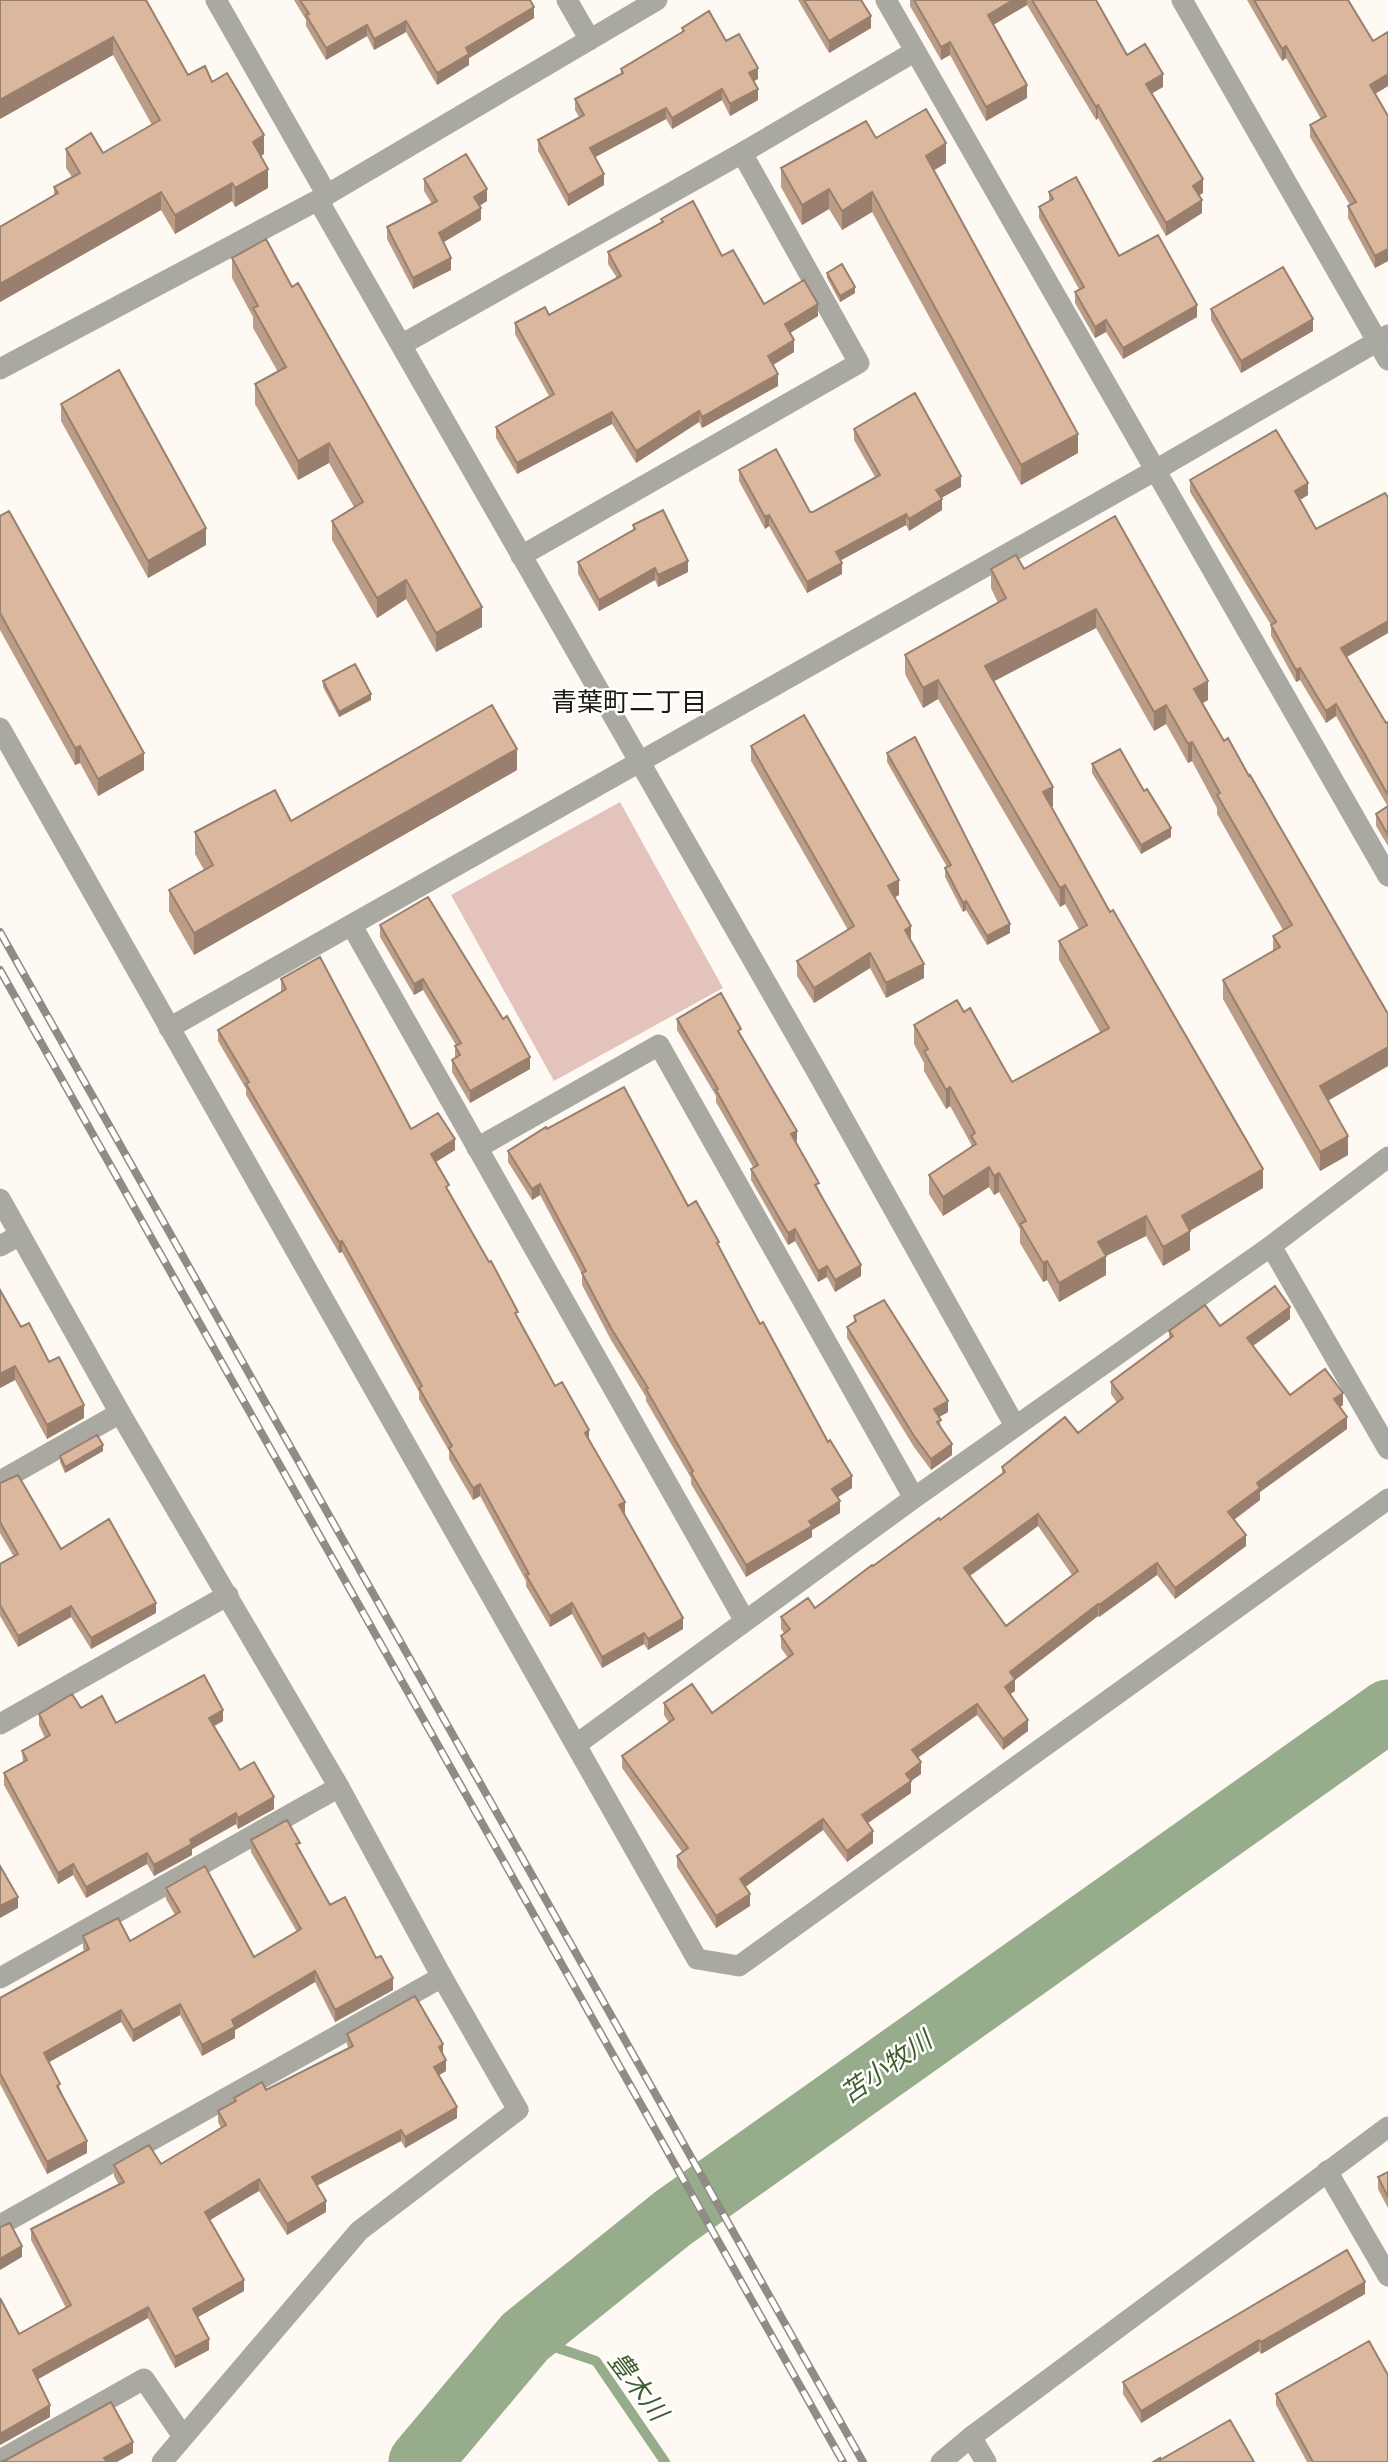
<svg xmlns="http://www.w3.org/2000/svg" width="1388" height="2462" font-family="Jost,'Noto Sans JP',sans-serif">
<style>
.green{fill:#e3c3bc}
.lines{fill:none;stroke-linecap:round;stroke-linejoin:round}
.stream{stroke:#97ac8b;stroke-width:10}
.river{stroke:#97ac8b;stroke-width:63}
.minor{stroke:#a9a9a1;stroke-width:21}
.tertiary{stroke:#a9a9a1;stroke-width:21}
.rail-casing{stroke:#908c85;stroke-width:8}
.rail{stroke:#fff;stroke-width:5;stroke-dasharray:16;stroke-linecap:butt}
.wall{fill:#bb9d87;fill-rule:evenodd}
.shaded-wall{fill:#99806e}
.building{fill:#dab79d;stroke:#99806e;stroke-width:2;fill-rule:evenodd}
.labels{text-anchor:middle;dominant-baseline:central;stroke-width:5;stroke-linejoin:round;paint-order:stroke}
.neighbourhood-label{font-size:26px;fill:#1b1811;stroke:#fff}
.water-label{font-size:26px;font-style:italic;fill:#405e2c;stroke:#fff}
</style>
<rect width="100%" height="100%" fill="#fefaf3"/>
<path class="green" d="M620,802L723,988L554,1081L451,895Z"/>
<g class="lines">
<path class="stream" d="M525,2337L596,2361L665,2462"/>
<path class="river" d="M420,2462L525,2337L673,2218L1388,1711"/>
<path class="minor" d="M216,0L327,195
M567,0L590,40
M886,0L1388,876
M1182,0L1388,360
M318,200L816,1070L1015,1426
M401,345L742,153L914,52
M0,369L318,200L657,0
M521,556L859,363L742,153
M0,728L697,1959L739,1966L1388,1499
M352,926L745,1621
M169,1028L1154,471L1388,335
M477,1148L659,1045L914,1498
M0,1246L20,1235
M1271,1246L1388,1449
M0,1481L120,1413
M0,1724L228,1595
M577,1744L914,1498L1271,1246L1388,1157
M0,1978L339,1787
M1327,2171L1388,2276
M0,2225L442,1977
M971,2437L986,2462
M0,2460L144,2379L182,2435
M162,2462L359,2231L518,2110"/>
<path class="tertiary" d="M0,1199L120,1413L339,1787L442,1977L518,2110
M941,2462L971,2437L1388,2127"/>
<defs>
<path id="rail" d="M0,932L863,2462
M0,970L843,2462"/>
</defs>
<use href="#rail" class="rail-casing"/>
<use href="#rail" class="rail"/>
</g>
<path class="wall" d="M146,0L188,75L212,82L264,154L261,156L268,188L235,207L232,201L175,234L161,210L0,302V227L54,195V187L72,177L66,168V149L103,153L152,125L113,55L0,119Z
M294,0H530L534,18L469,58V65L437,85L406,32L374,50L367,36L326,60L306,26V20Z
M798,0H861L871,28L829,53Z
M910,0H1096L1127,55L1163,87L1151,93L1203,193L1199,195L1202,213L1166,236L1098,118L1096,120L1027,5L993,25L1027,98L986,121L950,55L941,60L910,6Z
M1247,0H1348L1388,86L1375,94L1388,116V261L1375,268L1348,218V206L1350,205L1310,137V125L1321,119L1286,58L1282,61Z
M682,28L726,41L758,79L753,81L758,100L730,116L722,100L672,129L666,119L595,157L604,185L568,206L538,151V140L579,117L575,110V99L621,74V69L682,32Z
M876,138L946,163L934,170L1078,453L1021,485L872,212L842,230L829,209L802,225L781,187V168Z
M424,179L487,201L479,206L481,220L443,242L451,270L413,289L387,239V227L432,204L424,191Z
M1049,192L1119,256L1197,317L1123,359L1106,332L1095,338L1075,303V292L1079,289L1039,218V207L1049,201Z
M661,219L722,256L764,304L818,316L790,333L794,352L773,365L778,386L702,428L699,422L636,463L612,424L517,474L496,438V427L549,396L515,334V323L549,315L617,278L608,264V252L661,222Z
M232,258L292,287L482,627L436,652L406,599L377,618L332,540V521L354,507L329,463L298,480L255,404V384L278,372L253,328V317L232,278Z
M827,273L855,293L840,302L827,278Z
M1211,309L1313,331L1241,373L1211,320Z
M61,404L206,545L148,578L61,421Z
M854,429L961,487L941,498L942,510L909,531L906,525L841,560L842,574L807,593L769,526L765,529L739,481V470L810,512H813L875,477L854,440Z
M1190,480L1308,495L1300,500L1316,529L1388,496V633L1347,657L1386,723L1388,722V846L1376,826V814L1388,807L1336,716L1326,723L1300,680L1296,682L1271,636V625L1190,492Z
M0,516L144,770L98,796L80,763L75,765L0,630Z
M1115,516L1208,700L1203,703L1388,1066L1328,1101L1348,1155L1320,1171L1223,999V980L1273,951V936L1283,930L1217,814V808L1192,761L1188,763L1166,724L1154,731L1096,628L994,681L1053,806L1051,807L1263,1188L1190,1231V1250L1163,1266L1146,1236L1106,1256V1275L1059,1302L1047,1280L1043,1282L1020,1243V1229L999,1192L994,1195L989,1187L943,1216L929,1194V1175L971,1147V1144L950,1106L946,1109L924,1071V1063L914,1044V1025L964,1012L1012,1082L1100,1032L1059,960V941L1079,929L1065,904L1060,907L938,699L923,708L905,674V655L998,603L991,588V569H1024Z
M633,525L688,572L658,587L655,580L599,611L578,574V562L633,530Z
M323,681L371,700L339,717L323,687Z
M751,746L899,895L895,897L924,978L886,998L870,968L814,1003L797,976V961L848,930L751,761Z
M887,753L1010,933L987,945L966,910L963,912L945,877V868L947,867L887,762Z
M1092,764L1171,837L1141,854L1092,773Z
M517,770L194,955L169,911V890L204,870L195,854V832L291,821Z
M380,925L530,1069L470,1103L452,1072V1060L455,1058V1046L456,1045L423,990L414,995L380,937Z
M281,979L411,1129L455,1150L436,1162L449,1192L555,1386L589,1440L624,1514L683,1629L648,1650L644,1644L602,1668L572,1614L550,1627L526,1586V1581L480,1496L473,1500L449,1459V1451L419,1399V1392L342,1252L339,1253L246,1095V1089L218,1041V1030L282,992L281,990Z
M677,1019L741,1037L796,1142L861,1276L835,1292L827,1277L818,1282L795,1241L788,1245L751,1180V1169L753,1167L716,1102V1096L677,1030Z
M547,1129L688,1206L719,1247L760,1324L852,1488L837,1497L840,1513L812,1530V1537L746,1577L691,1484V1478L646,1401V1397L611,1340L582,1285V1274L540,1195L532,1200L508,1162V1151Z
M0,1290L21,1327L49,1362L84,1418L47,1439L15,1380L0,1388Z
M854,1316L948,1412L939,1417L941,1427L952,1455L931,1470L914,1447L847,1338V1327L854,1322Z
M1290,1319L1253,1346L1290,1395L1343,1405L1340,1407L1347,1429L1260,1492V1500L1234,1520L1246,1546L1175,1599L1157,1575L1099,1617L1098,1616L1015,1680V1691L1010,1694L1028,1731L1003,1750L977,1715L917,1758L921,1774L911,1781V1793L868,1823L873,1843L847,1862L823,1830L745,1887L750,1906L716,1928L677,1867V1856L682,1852L622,1768V1756L669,1723L664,1715V1703L712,1713L788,1658L781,1648V1636L784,1633L781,1629V1617L815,1608L940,1520L1002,1474V1467L1078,1433L1117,1403L1111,1394V1382L1169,1339V1331ZM1038,1526L1072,1575L1006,1626L970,1576Z
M103,1451L65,1473L60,1462V1456Z
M0,1483L61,1549L156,1613L91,1649L71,1617L18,1647L0,1616V1564L14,1557L0,1533Z
M81,1708L116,1723L223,1721L214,1726L240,1770L274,1809L238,1829L236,1824L192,1849V1855L154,1876L147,1864L86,1898L73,1875L58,1884L4,1785V1773L23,1763L22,1751L45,1738L39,1725V1714Z
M251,1840L300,1850L330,1905L376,1958L393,1990L335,2022L315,1982L235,2030V2038L202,2056L180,2015L133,2042L121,2022L49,2062L87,2153L47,2174L0,2084V1998L84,1951L83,1948V1936L130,1941L175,1915L166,1899V1888L254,1957L297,1932L251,1852Z
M347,2034L443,2055L446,2071L439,2075L457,2118L405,2148L401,2141L317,2186L326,2212L287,2235L259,2191L210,2220L244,2291L197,2317L209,2350L175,2368L148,2318L37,2379L50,2417L0,2445V2298L19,2334L66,2308L31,2240V2229L119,2185L114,2176V2165L161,2164L221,2128L218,2122V2111L234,2102V2098L266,2090L349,2048L347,2045Z
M1388,2172V2208L1378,2189V2177Z
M1365,2294L1261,2354L1259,2351L1141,2423L1123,2394V2382Z
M1276,2394L1388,2462H1307L1276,2405Z"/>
<path class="shaded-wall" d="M1013,0H1027V5L988,28V15Z
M534,7V18L469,58V65L437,85V73L466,48Z
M871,16V28L829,53V41Z
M406,21V32L374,50V39Z
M367,25V36L326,60V48Z
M113,37V55L0,119V100Z
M950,42V55L941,60V47Z
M1286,46V58L1282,61V49Z
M758,68V79L749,84V73Z
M1163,74V87L1146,97V84Z
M1388,74V86L1370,97V85Z
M1027,85V98L986,121V107Z
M722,89V100L672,129V118Z
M758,89V100L730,116V104Z
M1098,105V118L1096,120V107Z
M666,108V119L590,160V148Z
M264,135V154L253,160V142Z
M946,143V163L926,175V156Z
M268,169V188L235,207V188Z
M604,174V185L568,206V195Z
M1203,179V193L1193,199V186Z
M232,183V201L175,234V215Z
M487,189V201L474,209V197Z
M829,189V209L802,225V205Z
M161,192V210L0,302V284Z
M872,192V212L842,230V211Z
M1202,200V213L1166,236V223Z
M481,208V220L439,245V233Z
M1388,249V261L1375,268V256Z
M451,258V270L413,289V278Z
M855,287V293L840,302V296Z
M818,304V316L785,336V324Z
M1197,305V317L1123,359V348Z
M1313,319V331L1241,373V361Z
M1106,320V332L1095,338V327Z
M794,340V352L768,368V356Z
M778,374V386L702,428V417Z
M699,411V422L636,463V451Z
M612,412V424L517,474V463Z
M1078,434V453L1021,485V465Z
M329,443V463L298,480V461Z
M961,476V487L936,501V490Z
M1308,483V495L1295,503V491Z
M942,499V510L909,531V519Z
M906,514V525L836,563V552Z
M769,515V526L765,529V517Z
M206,528V545L148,578V561Z
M688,561V572L658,587V575Z
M842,563V574L807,593V582Z
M655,568V580L599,611V600Z
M406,580V599L377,618V598Z
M482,607V627L436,652V633Z
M1096,609V628L985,686V666Z
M1388,621V633L1341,660V648Z
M1300,668V680L1296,682V670Z
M938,680V699L923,708V688Z
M1208,681V700L1194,708V689Z
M371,694V700L339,717V712Z
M1336,704V716L1326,723V711Z
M1166,705V724L1154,731V712Z
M1192,742V761L1188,763V744Z
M80,746V763L75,765V748Z
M517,749V770L194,955V933Z
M144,753V770L98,796V779Z
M1053,787V806L1043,811V792Z
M1171,828V837L1141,854V845Z
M899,880V895L888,901V886Z
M1065,885V904L1060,907V888Z
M966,901V910L963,912V903Z
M1010,924V933L987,945V936Z
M911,926V941L905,930Z
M870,953V968L814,1003V988Z
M924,964V978L886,998V983Z
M423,979V990L414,995V984Z
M1388,1047V1066L1320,1105V1086Z
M530,1057V1069L470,1103V1091Z
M950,1087V1106L946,1109V1090Z
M797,1131V1142L791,1134Z
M1348,1136V1155L1320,1171V1152Z
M455,1139V1150L431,1165V1154Z
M989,1167V1187L943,1216V1197Z
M1263,1169V1188L1182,1235V1216Z
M999,1173V1192L994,1195V1176Z
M540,1184V1195L532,1200V1189Z
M1146,1216V1236L1106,1256V1275L1059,1302V1283L1098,1242Z
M795,1229V1241L788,1245V1233Z
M1190,1231V1250L1163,1266V1247Z
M342,1241V1252L339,1253V1242Z
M1047,1261V1280L1043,1282V1263Z
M861,1265V1276L835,1292V1280Z
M827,1266V1277L818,1282V1271Z
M1290,1307V1319L1247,1350V1338Z
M15,1366V1380L0,1388V1374Z
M1343,1393V1405L1334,1411V1399Z
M948,1401V1412L934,1420V1409Z
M84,1405V1418L47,1439V1425Z
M1347,1417V1429L1260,1492V1500L1228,1524V1512L1257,1483Z
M589,1430V1441L585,1433Z
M952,1444V1455L931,1470V1459Z
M103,1445V1451L65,1473V1467Z
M852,1476V1488L832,1501V1489Z
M480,1484V1496L473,1500V1488Z
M840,1501V1513L812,1530V1537L746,1577V1565L809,1521Z
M625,1502V1513L619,1516V1505Z
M1038,1514V1526L964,1580V1568Z
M1246,1535V1546L1175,1599V1588Z
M1157,1563V1575L1099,1617V1605Z
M156,1603V1613L91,1649V1638Z
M572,1603V1614L550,1627V1616Z
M1098,1604V1616L1015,1680V1691L1005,1698V1687L1010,1672Z
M71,1606V1617L18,1647V1636Z
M683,1618V1629L648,1650V1639Z
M644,1633V1644L602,1668V1657Z
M977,1704V1715L912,1762V1750Z
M223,1710V1721L209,1729V1718Z
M1028,1720V1731L1003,1750V1739Z
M921,1762V1774L911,1781V1793L862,1827V1815L906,1774Z
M274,1797V1809L238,1829V1818Z
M236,1813V1824L192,1849V1855L154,1876V1865L190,1840Z
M823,1819V1830L740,1891V1879Z
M873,1831V1843L847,1862V1851Z
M147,1853V1864L86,1898V1887Z
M73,1864V1875L58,1884V1873Z
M750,1894V1906L716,1928V1916Z
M18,1897V1908L0,1918V1906Z
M315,1971V1982L235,2030V2038L202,2056V2045L232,2020Z
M393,1978V1990L335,2022V2010Z
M180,2004V2015L133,2042V2030Z
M121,2010V2022L44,2065V2053Z
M443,2044V2055L439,2047Z
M446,2060V2071L434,2078V2067Z
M457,2107V2118L405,2148V2137Z
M401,2130V2141L312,2188V2177Z
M87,2141V2153L47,2174V2162Z
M259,2179V2191L205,2223V2212Z
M326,2201V2212L287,2235V2224Z
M22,2246V2257L0,2270V2259Z
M244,2280V2291L193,2320V2309Z
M1365,2282V2294L1261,2354V2342Z
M148,2307V2318L33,2382V2370Z
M209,2339V2350L175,2368V2357Z
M1259,2340V2351L1141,2423V2411Z
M50,2405V2417L0,2445V2434Z
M133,2442V2453L117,2462H104V2458Z"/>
<path class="building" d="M0,0H146L188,75L205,66L212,82L227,73L264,135L253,142L268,169L235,188L232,183L175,215L161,192L0,284V227L58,193L54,187L80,173L66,149L91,133L103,153L160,120L113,37L0,100Z
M300,0H530L534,7L466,48L469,54L437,73L406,21L374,39L367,25L326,48L306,15L309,14Z
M804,0H861L871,16L829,41Z
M914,0H1013L988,15L1027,85L986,107L950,42L941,47Z
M1032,0H1096L1127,55L1145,44L1163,74L1146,84L1203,179L1193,186L1202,200L1166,223L1098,105L1096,107Z
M1254,0H1348L1373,41L1388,32V74L1370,85L1388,116V249L1375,256L1348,206L1356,202L1310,125L1326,116L1286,46L1282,49Z
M709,11L726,41L739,34L758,68L749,73L758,89L730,104L722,89L672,118L666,108L590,148L604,174L568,195L538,140L584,115L575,99L623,73L621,69L684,31L682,28Z
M926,109L946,143L926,156L1078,434L1021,465L872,192L842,211L829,189L802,205L781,168L866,121L876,138Z
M466,154L487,189L474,197L481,208L439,233L451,258L413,278L387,227L437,201L424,179Z
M1076,177L1119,256L1158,235L1197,305L1123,348L1106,320L1095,327L1075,292L1084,287L1039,207L1053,199L1049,192Z
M693,201L722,256L733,250L764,304L804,280L818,304L785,324L794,340L768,356L778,374L702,417L699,411L636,451L612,412L517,463L496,427L554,394L515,323L545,307L549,315L621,276L608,252L663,222L661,219Z
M266,239L292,287L298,283L482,607L436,633L406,580L377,598L332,521L363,502L329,443L298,461L255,384L286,367L253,308L258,306L232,258Z
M842,264L855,287L840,296L827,273Z
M1283,267L1313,319L1241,361L1211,309Z
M119,370L206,528L148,561L61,404Z
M915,393L961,476L936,490L942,499L909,519L906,514L836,552L842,563L807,582L769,515L765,517L739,470L776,449L810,512H813L880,475L854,429Z
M1276,430L1308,483L1295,491L1316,529L1385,493L1387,496H1388V621L1341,648L1386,723L1388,722V795L1336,704L1326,711L1300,668L1296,670L1271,625L1276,622L1190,480Z
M663,510L688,561L658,575L655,568L599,600L578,562L635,529L633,525Z
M9,511L144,753L98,779L80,746L75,748L0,613V516Z
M1115,516L1208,681L1194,689L1224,741L1228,738L1249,776L1250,775L1388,1014V1047L1320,1086L1348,1136L1320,1152L1223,980L1280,947L1273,936L1292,925L1217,795L1220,793L1192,742L1188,744L1166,705L1154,712L1096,609L985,666L1053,787L1043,792L1110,912L1113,910L1263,1169L1182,1216L1190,1231L1163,1247L1146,1216L1098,1242L1106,1256L1059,1283L1047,1261L1043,1263L1020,1224L1026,1221L999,1173L994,1176L989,1167L943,1197L929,1175L976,1144L971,1136L975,1133L950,1087L946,1090L924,1051L928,1049L914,1025L957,1000L964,1012L970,1008L1012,1082L1109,1028L1059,941L1087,925L1065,885L1060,888L938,680L923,688L905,655L1006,598L991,569L1016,555L1024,569Z
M355,664L371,694L339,712L323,681Z
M492,705L517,749L194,933L169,890L213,865L195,832L275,790L291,821Z
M804,715L899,880L888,886L911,926L905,930L924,964L886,983L870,953L814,988L797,961L854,926L751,746Z
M915,737L1010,924L987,936L966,901L963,903L945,868L951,865L887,753Z
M1120,749L1144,791L1147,789L1171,828L1141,845L1092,764Z
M1388,806V835L1376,814Z
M428,897L503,1019L507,1016L530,1057L470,1091L452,1060L460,1055L455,1046L461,1043L423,979L414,984L380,925Z
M320,957L411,1129L438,1113L455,1139L431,1154L449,1185L446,1187L489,1262L491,1261L518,1312L515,1313L555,1386L562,1382L589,1430L585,1433L625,1502L619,1505L683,1618L648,1639L644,1633L602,1657L572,1603L550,1616L526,1575L529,1574L480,1484L473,1488L449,1448L452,1446L419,1388L422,1386L342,1241L339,1242L246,1084L249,1082L218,1030L286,989L281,979Z
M721,993L741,1029L738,1031L797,1131L791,1134L819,1183L815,1185L861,1265L835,1280L827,1266L818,1271L795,1229L788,1233L751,1169L758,1165L716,1090L718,1089L677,1019Z
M624,1087L688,1206L696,1201L719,1242L717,1243L760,1324L763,1322L828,1442L830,1440L852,1476L832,1489L840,1501L809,1521L812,1526L746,1565L691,1473L693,1471L646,1389L648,1388L611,1328L582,1273L586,1271L540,1184L532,1189L508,1151L546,1127L547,1129Z
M1275,1286L1290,1307L1247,1338L1290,1395L1325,1369L1343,1393L1334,1399L1347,1417L1257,1483L1260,1488L1228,1512L1246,1535L1175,1588L1157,1563L1099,1605L1098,1604L1010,1672L1015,1679L1005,1687L1028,1720L1003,1739L977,1704L912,1750L921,1762L906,1774L911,1781L862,1815L873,1831L847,1851L823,1819L740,1879L750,1894L716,1916L677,1856L688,1848L622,1756L674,1719L664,1703L692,1684L712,1713L793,1654L781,1636L790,1629L781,1617L808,1598L815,1608L872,1565L873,1566L939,1518L940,1520L1005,1472L1002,1467L1065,1417L1078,1433L1123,1398L1111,1382L1173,1336L1169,1331L1205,1305L1220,1326ZM1038,1514L1078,1571L1006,1626L964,1568Z
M0,1290L21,1327L29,1323L49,1362L59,1357L84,1405L47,1425L15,1366L0,1374Z
M884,1300L948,1401L934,1409L941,1420L937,1422L952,1444L931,1459L914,1436L847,1327L856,1321L854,1316Z
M97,1435L103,1445L65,1467L60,1456Z
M18,1475L61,1549L109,1519L156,1603L91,1638L71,1606L18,1636L0,1605V1564L18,1554L0,1522V1483Z
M204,1675L223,1710L209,1718L240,1770L254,1762L274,1797L238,1818L236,1813L190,1840L192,1844L154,1865L147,1853L86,1887L73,1864L58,1873L4,1773L27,1760L22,1751L50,1735L39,1714L72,1694L81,1708L102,1696L116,1723Z
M287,1820L300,1843L296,1844L330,1905L345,1897L376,1958L381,1956L393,1978L335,2010L315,1971L232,2020L235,2027L202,2045L180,2004L133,2030L121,2010L44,2053L60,2084L57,2086L87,2141L47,2162L0,2073V1998L89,1949L83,1936L118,1918L130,1941L180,1912L166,1888L205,1866L254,1957L301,1929L251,1840Z
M0,1866L18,1897L0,1906Z
M415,1996L443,2044L439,2047L446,2060L434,2067L457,2107L405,2137L401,2130L312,2177L326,2201L287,2224L259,2179L205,2212L244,2280L193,2309L209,2339L175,2357L148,2307L33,2370L50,2405L0,2434V2298L19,2334L71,2305L31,2229L124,2182L114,2165L149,2145L161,2164L226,2125L218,2111L236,2101L234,2098L262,2082L266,2090L353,2046L347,2034Z
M1388,2172V2197L1378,2177Z
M10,2223L22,2246L0,2259V2227Z
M1347,2250L1365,2282L1261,2342L1259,2340L1141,2411L1123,2382Z
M1369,2341L1388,2375V2462H1313L1276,2394Z
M111,2402L133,2442L104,2458L107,2462H0L6,2460Z
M1230,2420L1254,2462H1153L1160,2458V2460Z"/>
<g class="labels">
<g class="neighbourhood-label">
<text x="629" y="702">青葉町二丁目</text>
</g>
<g class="water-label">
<text transform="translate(886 2067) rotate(-35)">苫小牧川</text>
<text transform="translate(638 2386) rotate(53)">豊木川</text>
</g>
</g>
</svg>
